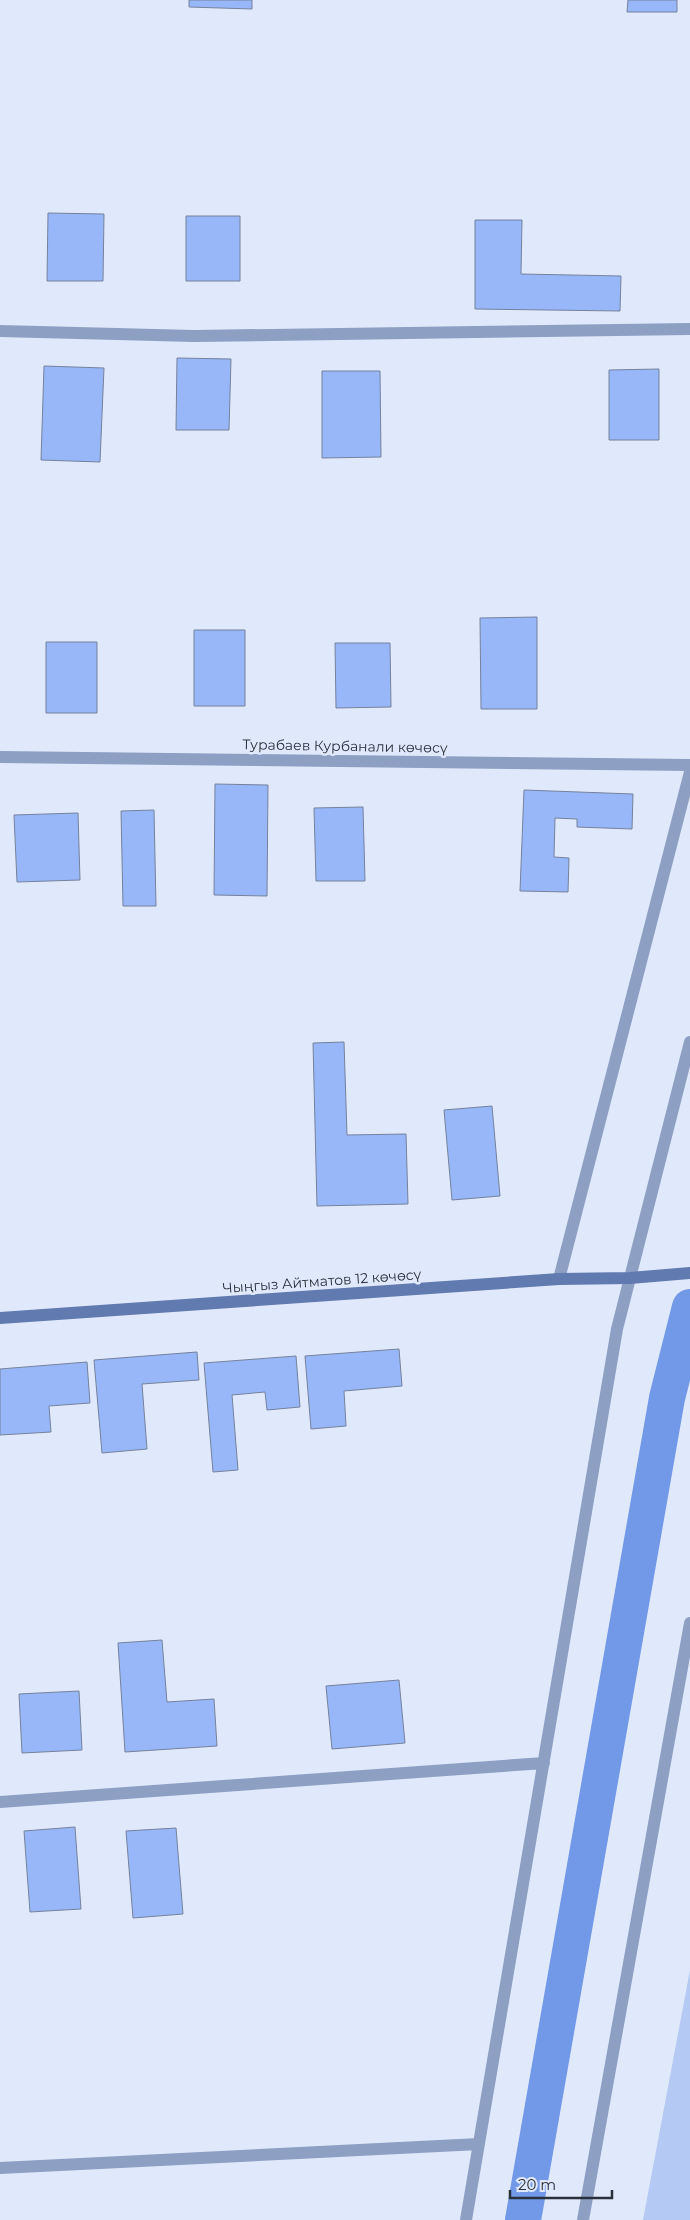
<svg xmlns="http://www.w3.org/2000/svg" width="690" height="2220" font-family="Montserrat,sans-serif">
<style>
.green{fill:#b4c9f3}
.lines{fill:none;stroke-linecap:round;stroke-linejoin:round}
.canal{stroke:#7298e8;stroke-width:36}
.building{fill:#97b7f9;stroke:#75829c}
.street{stroke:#8d9fc3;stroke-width:12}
.secondary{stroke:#617aaf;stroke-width:12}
.labels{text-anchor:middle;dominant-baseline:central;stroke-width:5;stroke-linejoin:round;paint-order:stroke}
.street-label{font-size:14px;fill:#2a303b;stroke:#e0e9fb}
</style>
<rect width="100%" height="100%" fill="#e0e9fb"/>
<path class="green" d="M690,1970V2220H643Z"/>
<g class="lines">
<path class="canal" d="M523,2220L667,1398L690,1307"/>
</g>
<path class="building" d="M189,0H252V9L189,7Z
M628,0H677V12H627Z
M48,213L104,214L103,281H47Z
M186,216H240V281H186Z
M475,220H522L521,274L621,276L620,311L475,309Z
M177,358L231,359L229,430H176Z
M44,366L104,368L100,462L41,460Z
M659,369V440H609V370Z
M322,371H380L381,457L322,458Z
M537,617V709H481L480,618Z
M194,630H245V706H194Z
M46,642H97V713H46Z
M335,643H390L391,707L336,708Z
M215,784L268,785L267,896L214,895Z
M524,790L633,794L632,829L577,827V819L555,818L554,857L569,858L568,892L520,891Z
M363,807L365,881H316L314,808Z
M154,810L156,906H123L121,811Z
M78,813L80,880L17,882L14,815Z
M344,1042L347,1135L406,1134L408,1204L317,1206L313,1043Z
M492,1106L500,1196L452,1200L444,1110Z
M399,1349L402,1386L344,1391L346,1426L311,1429L305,1356Z
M197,1352L199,1380L142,1384L147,1449L102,1453L94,1360Z
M296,1356L300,1407L267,1410L265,1392L232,1395L238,1470L213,1472L204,1363Z
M87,1362L90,1403L49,1406L51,1432L0,1435V1369Z
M162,1640L167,1702L214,1699L217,1746L125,1752L118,1643Z
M399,1680L405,1743L332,1749L326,1686Z
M79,1691L82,1750L22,1753L19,1694Z
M75,1827L81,1909L30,1912L24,1831Z
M176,1828L183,1914L133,1918L126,1831Z"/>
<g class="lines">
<path class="street" d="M0,331L194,336L690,329
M0,757L690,765
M559,1279L690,772
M0,1802L544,1763
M0,2168L479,2144
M466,2220L617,1329L690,1042
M583,2220L690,1623"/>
<path class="secondary" d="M0,1318L559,1279L630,1278L690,1273"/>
</g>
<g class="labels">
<g class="street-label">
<text transform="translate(345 746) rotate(1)">Турабаев Курбанали көчөсү</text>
<text transform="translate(322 1281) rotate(-4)">Чыңгыз Айтматов 12 көчөсү</text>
</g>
</g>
<path d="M510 2190v8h102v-8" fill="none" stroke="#2a303b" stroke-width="2.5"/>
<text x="518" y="2190" font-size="15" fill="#2a303b" stroke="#e0e9fb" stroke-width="4" paint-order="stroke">20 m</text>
</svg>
